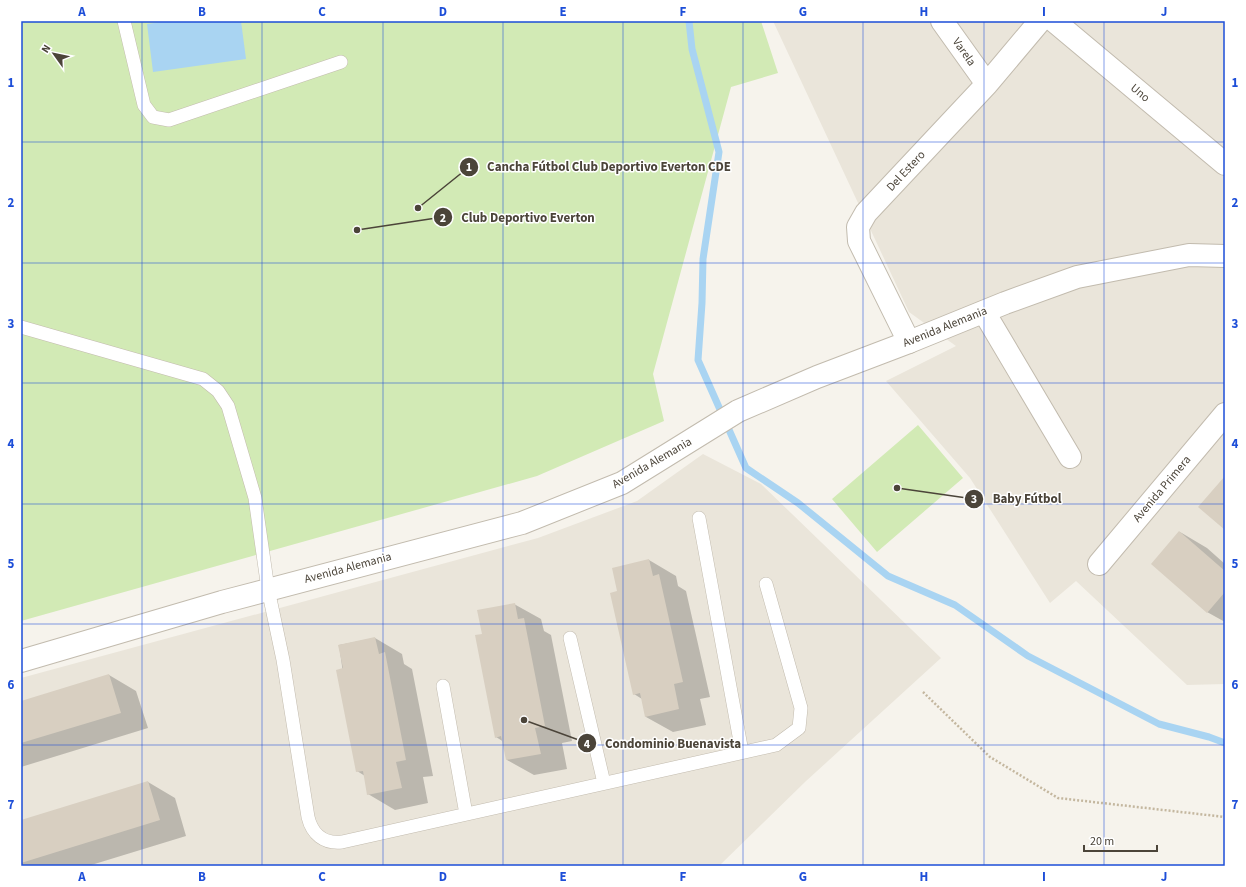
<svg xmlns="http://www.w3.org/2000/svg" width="1246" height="887" font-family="'Source Sans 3',sans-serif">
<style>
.residential{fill:#eae5da}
.green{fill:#d2eab5}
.water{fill:#a9d4f2}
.shadow{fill:#0003}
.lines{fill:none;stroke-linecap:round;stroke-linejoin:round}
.stream{stroke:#a9d4f2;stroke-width:7}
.building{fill:#d8cfc1}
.service-casing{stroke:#c2bbae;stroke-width:14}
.minor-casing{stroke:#c2bbae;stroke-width:24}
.tertiary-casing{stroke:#c2bbae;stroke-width:24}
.path{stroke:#c4b79f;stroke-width:2.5;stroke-dasharray:2 2;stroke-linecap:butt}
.service{stroke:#fff;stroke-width:13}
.minor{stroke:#fff;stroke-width:22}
.tertiary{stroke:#fff;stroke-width:22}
.grid{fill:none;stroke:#1d4ed8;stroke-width:1;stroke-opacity:0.55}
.labels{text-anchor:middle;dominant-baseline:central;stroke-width:3;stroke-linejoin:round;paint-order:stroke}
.street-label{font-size:12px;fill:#4b4439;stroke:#fff}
.leader{fill:none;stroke:#4b4439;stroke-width:1.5}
.callout-dot{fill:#4b4439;stroke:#fff;stroke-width:1.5}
.mark-label{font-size:12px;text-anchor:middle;font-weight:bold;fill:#fff}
.callout-label{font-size:13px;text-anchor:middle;font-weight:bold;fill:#4b4439;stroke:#fff;stroke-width:3;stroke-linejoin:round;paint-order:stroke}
.neatline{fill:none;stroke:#1d4ed8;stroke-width:1.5}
.grid-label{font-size:13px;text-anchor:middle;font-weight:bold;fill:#1d4ed8}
</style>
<rect width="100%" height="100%" fill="#f6f3ec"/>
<path class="residential" d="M773,21H1225V684L1187,685L1076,581L1050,603L970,478L886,381L956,346L909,312Z
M703,454L761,484L941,658L805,782L719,866H21V678L538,538L637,501Z"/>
<path class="green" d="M21,21H761L778,73L731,87L653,374L664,421L537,476L21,621Z
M918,425L963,478L877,552L832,499Z"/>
<path class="water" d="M168,21H241L246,59L153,72L147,24Z"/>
<path class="shadow" d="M1180,532L1207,548L1225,564V622L1207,612Z
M649,560L676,576L678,586L686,591L710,697L700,699L706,725L673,732L646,717L642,699L634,694L618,592Z
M514,604L541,619L544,631L551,635L572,741L562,743L567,769L534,775L507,760L504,742L496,737L483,635Z
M375,638L402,654L404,664L412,669L433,776L423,777L428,803L395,810L368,794L365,776L357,771L339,645Z
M109,675L136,691L148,728L21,767V702Z
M148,782L175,798L186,836L88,866H21V821Z"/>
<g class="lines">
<path class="stream" d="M689,21L692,49L719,152L703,259L702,303L698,360L746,468L798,503L888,576L955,605L1028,656L1159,724L1209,737L1225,743"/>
</g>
<path class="building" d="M1225,476V530L1198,507Z
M1179,531L1225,571V592L1207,613L1151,564Z
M649,559L653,576L659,574L683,682L674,684L679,709L645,717L640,693L633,695L610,593L617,591L612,568Z
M515,603L518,619L524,618L545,726L535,728L541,754L506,760L501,736L495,738L475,635L482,634L477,610Z
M375,637L379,654L385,652L406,760L396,762L402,788L367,795L363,771L356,772L336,670L343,668L338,645Z
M109,674L121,713L21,743V701Z
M148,781L160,820L21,863V820Z"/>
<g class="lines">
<defs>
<path id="service" d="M124,21L144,105L153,117L169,120L341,62
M21,327L203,379L218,391L228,406L255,498L268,589L283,660L308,817C312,834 324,844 342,842L776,745L799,728L801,708L766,584
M699,518L742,752
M570,638L604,783
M443,686L466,814"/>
<path id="minor" d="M942,21L987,84
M1054,21L1225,164
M984,312L1070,457
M909,342L859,241L858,227L866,213L987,84L1040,21
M1099,564L1225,414"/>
<path id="tertiary" d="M21,661L222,602L522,523L622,483L738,411L817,377L909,342L1005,303L1077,277L1189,255L1225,256"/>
</defs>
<use href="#service" class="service-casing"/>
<use href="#minor" class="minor-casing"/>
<use href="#tertiary" class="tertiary-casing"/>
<path class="path" d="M923,692L990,757L1058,798L1225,817"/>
<use href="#service" class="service"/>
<use href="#minor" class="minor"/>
<use href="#tertiary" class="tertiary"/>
</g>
<path class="grid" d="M142,21V866M262,21V866M383,21V866M503,21V866M623,21V866M743,21V866M863,21V866M984,21V866M1104,21V866M21,142H1225M21,263H1225M21,383H1225M21,504H1225M21,624H1225M21,745H1225"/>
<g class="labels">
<g class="street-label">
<text transform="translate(964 52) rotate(55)">Varela</text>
<text transform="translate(1140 93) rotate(40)">Uno</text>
<text transform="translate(906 171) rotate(-47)">Del Estero</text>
<text transform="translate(945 327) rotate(-22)">Avenida Alemania</text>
<text transform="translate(652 463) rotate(-30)">Avenida Alemania</text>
<text transform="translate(1162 489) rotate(-50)">Avenida Primera</text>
<text transform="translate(348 568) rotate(-15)">Avenida Alemania</text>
</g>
</g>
<path class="leader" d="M418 208L469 167M357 230L443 217M897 488L974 499M524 720L587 743"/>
<g class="callout-dot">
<circle cx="418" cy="208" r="4"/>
<circle cx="357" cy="230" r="4"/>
<circle cx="897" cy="488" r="4"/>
<circle cx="524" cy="720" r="4"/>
<circle cx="469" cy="167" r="10"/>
<circle cx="443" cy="217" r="10"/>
<circle cx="974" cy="499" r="10"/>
<circle cx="587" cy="743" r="10"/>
</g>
<g class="mark-label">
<text x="469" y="171">1</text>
<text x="443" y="222">2</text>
<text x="974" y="503">3</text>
<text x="587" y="748">4</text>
</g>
<g class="callout-label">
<text x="609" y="171">Cancha Fútbol Club Deportivo Everton CDE</text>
<text x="528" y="222">Club Deportivo Everton</text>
<text x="1027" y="503">Baby Fútbol</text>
<text x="673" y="748">Condominio Buenavista</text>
</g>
<rect width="1246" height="887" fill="none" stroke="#ffffff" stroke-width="44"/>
<g transform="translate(54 54) rotate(303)" stroke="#ffffff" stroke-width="3" paint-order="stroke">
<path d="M0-3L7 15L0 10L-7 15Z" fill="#4b4439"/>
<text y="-6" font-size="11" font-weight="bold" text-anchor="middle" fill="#4b4439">N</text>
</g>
<path d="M1084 845v6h73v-6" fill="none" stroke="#4b4439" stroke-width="2"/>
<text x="1090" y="845" font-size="12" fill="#4b4439" stroke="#ffffff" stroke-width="3" paint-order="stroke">20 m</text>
<rect x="22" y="22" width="1202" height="843" class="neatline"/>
<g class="grid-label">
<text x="82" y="16">A</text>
<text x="202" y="16">B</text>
<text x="322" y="16">C</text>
<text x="443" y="16">D</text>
<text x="563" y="16">E</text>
<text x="683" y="16">F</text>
<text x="803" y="16">G</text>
<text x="924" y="16">H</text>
<text x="1044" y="16">I</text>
<text x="1164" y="16">J</text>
<text x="11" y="87">1</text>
<text x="1235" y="87">1</text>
<text x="11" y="207">2</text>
<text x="1235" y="207">2</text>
<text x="11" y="328">3</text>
<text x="1235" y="328">3</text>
<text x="11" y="448">4</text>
<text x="1235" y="448">4</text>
<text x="11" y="568">5</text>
<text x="1235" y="568">5</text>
<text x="11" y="689">6</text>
<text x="1235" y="689">6</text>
<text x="11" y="809">7</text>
<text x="1235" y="809">7</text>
<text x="82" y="881">A</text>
<text x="202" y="881">B</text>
<text x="322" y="881">C</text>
<text x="443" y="881">D</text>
<text x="563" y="881">E</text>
<text x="683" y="881">F</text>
<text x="803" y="881">G</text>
<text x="924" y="881">H</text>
<text x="1044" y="881">I</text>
<text x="1164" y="881">J</text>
</g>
</svg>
